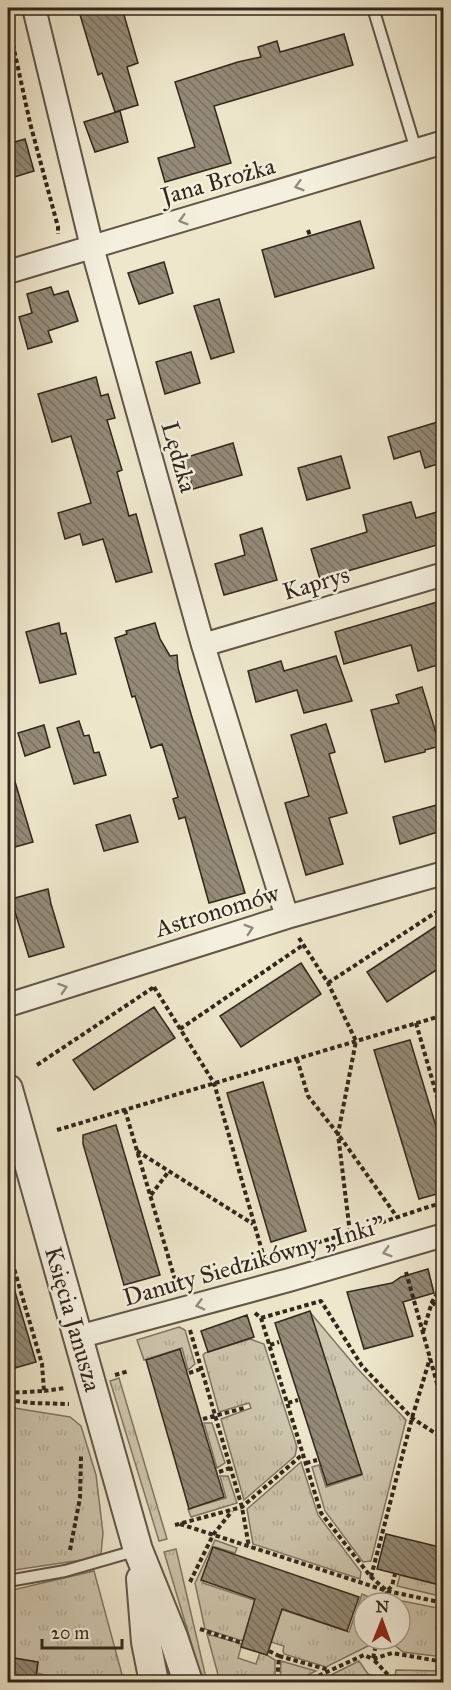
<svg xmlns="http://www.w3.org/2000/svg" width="451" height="1690" font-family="'IM FELL Great Primer',serif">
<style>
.grass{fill:url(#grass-tufts);stroke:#807664;stroke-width:1.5}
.building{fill:url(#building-back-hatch);stroke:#32261b;stroke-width:1.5}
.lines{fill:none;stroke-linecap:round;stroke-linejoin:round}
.service-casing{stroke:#615647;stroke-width:14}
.minor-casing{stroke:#615647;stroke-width:26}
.tertiary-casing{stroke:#615647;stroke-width:32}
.path{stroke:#32261b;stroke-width:4;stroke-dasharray:4.5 3;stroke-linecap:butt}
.service{stroke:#f4efde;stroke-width:10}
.minor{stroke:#f4efde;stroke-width:22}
.tertiary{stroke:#f4efde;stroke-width:28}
.oneway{stroke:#938a7c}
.labels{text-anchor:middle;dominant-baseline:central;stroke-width:5;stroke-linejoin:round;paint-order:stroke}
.street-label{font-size:24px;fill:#32261b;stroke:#f4efde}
</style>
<defs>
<pattern id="grass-tufts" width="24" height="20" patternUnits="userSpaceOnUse" patternTransform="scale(1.5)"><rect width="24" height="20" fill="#cec6ae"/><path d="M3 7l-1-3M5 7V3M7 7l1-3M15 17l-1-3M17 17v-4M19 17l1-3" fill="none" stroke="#b1aa95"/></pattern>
<pattern id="building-back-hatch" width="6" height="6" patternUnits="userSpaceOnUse" patternTransform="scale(1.5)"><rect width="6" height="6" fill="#948a77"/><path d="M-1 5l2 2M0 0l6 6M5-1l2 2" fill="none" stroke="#797161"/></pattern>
</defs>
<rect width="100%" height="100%" fill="#eee7cc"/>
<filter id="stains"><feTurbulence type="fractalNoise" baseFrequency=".00333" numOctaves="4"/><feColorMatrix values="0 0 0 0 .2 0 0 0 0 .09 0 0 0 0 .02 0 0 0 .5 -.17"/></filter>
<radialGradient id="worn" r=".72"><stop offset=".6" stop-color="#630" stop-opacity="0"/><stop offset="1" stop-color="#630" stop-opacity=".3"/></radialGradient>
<path class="grass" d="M309,1311L356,1367L406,1420L371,1561L363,1562L325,1511L312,1467L319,1465L326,1487L362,1475Z
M179,1327L185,1330L195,1364L188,1370L182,1348L144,1360L137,1340Z
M250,1339L264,1344L297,1447L295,1456L244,1500L221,1419L251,1408L249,1403L219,1412L203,1355L205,1353Z
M119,1378L167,1539L159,1541L110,1381Z
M8,1407L70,1417L81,1426L96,1475L103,1533L101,1554L82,1560L8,1571Z
M204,1423H212L225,1463L217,1468Z
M301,1462L318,1515L361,1572L360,1579L253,1544L247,1509Z
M220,1476H228L237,1503L191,1517L188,1509L226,1498Z
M215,1540L237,1548L235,1553L215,1547L203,1583L349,1632L362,1594L374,1599L375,1603H364V1639H373L372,1644L326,1667L284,1654L283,1651L284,1646L245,1634L243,1641L205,1629L195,1583Z
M176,1549L207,1682H203L164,1552Z
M94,1571L124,1682H47L49,1676L37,1673L38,1662L8,1657V1591Z
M400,1575L443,1586L440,1596L397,1586Z
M392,1599L443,1609V1657L403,1652L387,1639H400V1603H391Z
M207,1634L242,1644L238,1658L256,1664L260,1652L267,1655L275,1660V1682H220Z
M281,1661L316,1671L294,1682H280Z
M359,1661L368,1674L386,1680L387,1682H317Z
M396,1670L443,1671V1682H397L395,1677Z"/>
<path class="building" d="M78,8H122L138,63L127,67L138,105L115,112L102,73L98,75Z
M344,34L353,65L214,106L231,163L165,182L158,158L195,147L175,82L238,62L261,57L258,47L277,41L280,52Z
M120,111L128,142L95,152L84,122Z
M25,139L34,171L8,179V144Z
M360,221L374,268L275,297L262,250Z
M164,262L173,293L139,304L128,273Z
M51,287L54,295L68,291L78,321L48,331L52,342L28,349L19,317L32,313L27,294Z
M219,299L234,352L211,359L194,306Z
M191,352L200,383L165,394L156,362Z
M96,377L101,396L108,394L115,418L107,420L122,470L117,472L129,516L136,514L152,572L116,582L103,539L83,545L80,534L65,539L58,513L91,503L71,436L52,442L38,394Z
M444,420V462L425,468L420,451L394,459L388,437Z
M233,443L242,475L193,489L184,458Z
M341,456L350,488L307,500L298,468Z
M411,502L416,518L444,510V543L320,579L311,549L367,532L363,515Z
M262,528L277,580L224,595L215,564L245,555L240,535Z
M444,600V663L418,671L411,645L344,664L335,632Z
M59,623L61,634L66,633L76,674L40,683L26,632Z
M155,623L160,639L170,656L177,655L178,668L191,714L245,893L209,903L185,817L179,819L173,799L178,797L162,744L151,748L135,696L132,697L115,638L127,634L126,631Z
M336,656L352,701L304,713L297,690L256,702L248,671L281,661L284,671Z
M422,687L440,746L425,750V752L385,762L371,710L399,703L396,695Z
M79,721L84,736L89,735L94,753L99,752L106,775L74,784L57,728Z
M326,724L335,752L329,754L347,813L329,818L343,864L306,875L285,803L309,796L291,735Z
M44,725L50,747L25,756L18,733Z
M13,775L33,842L8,849V776Z
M444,803V830L400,844L393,817Z
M130,815L138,842L104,851L96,825Z
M48,889L51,904L64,947L29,957L11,899Z
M444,921V965L387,1002L367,972Z
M301,963L321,994L241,1047L220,1016Z
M154,1007L175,1038L94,1090L73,1060Z
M410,1040L444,1153V1192L419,1199L374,1050Z
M263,1082L306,1231L271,1242L227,1093Z
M116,1125L160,1275L124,1285L83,1144V1135Z
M428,1269L434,1293L403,1302L413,1336L364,1349L347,1292L392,1283L401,1277Z
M13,1285L36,1362L8,1370V1286Z
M310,1311L362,1474L327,1485L275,1323Z
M247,1315L254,1337L208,1352L201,1331Z
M180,1349L224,1497L189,1509L146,1360Z
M386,1534L444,1548V1586L377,1569Z
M213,1547L359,1597L347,1631L282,1609L267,1655L241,1647L255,1599L201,1580Z
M8,1657L38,1662L35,1683H8Z"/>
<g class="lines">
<defs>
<path id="service" d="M373,8L416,150
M8,1581L65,1571L138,1550"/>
<path id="minor" d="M34,8L92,247L203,645L287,917
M8,272L444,142
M203,645L444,574
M8,1005L287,917L444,873
M78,1337L289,1280L444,1235"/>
<path id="tertiary" d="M8,1089L138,1550L173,1637L188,1682
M141,1579L146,1642L154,1682"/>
</defs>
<use href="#service" class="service-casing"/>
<use href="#minor" class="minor-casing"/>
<use href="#tertiary" class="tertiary-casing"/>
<path class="path" d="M8,22L30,123L58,227V234
M308,230L310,236
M299,938L328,983L356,1041L338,1134L350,1233
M328,983L444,907
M154,987L214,1083L264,1258
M416,1023L444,1121
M180,1029L303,945
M297,1059L308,1096L338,1134L397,1217
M37,1065L154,987
M125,1110L176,1283
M57,1130L444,1015
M137,1151L253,1224
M151,1195L169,1171
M8,1248L42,1364L44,1391L8,1393
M238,1266L350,1233L431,1206L444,1203
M406,1272L440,1394L444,1400
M432,1302L444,1313
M255,1313L261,1318L321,1513L371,1577L387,1591L385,1603
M261,1318L321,1301L362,1366L412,1418L444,1439
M190,1330L242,1507L249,1547
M423,1332L432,1302L441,1287L438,1262
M270,1345L279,1342
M189,1373L201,1369
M115,1375L129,1371
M44,1391L65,1388
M8,1400L32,1403L69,1404
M288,1403L298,1400
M203,1419L244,1408
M306,1463L317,1460
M219,1472L230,1468
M180,1524L387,1591L444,1603
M175,1525L242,1507L303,1454
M70,1550L80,1498L81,1456
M371,1577L412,1418L430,1358
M190,1582L213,1535L232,1511
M388,1590L392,1586L395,1574
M200,1629L242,1643
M377,1639L373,1659L390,1677L392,1682
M269,1651L279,1656L277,1682
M279,1656L329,1670
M305,1682L364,1655L373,1659L392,1653L444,1662"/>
<use href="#service" class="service"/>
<use href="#minor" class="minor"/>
<use href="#tertiary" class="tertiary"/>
</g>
<defs><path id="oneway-chevron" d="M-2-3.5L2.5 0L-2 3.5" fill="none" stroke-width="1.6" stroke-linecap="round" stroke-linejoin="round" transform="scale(1.5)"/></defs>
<g class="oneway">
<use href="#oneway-chevron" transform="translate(299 186) rotate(164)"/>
<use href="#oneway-chevron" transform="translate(183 220) rotate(164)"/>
<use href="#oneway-chevron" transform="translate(249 929) rotate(-18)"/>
<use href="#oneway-chevron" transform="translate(63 988) rotate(-18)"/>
<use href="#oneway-chevron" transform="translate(387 1252) rotate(164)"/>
<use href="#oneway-chevron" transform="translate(200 1305) rotate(165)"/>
</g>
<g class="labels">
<g class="street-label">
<text transform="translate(218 181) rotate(-16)">Jana Brożka</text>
<text transform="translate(179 457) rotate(74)">Lędzka</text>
<text transform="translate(316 583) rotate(-16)">Kaprys</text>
<text transform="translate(217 911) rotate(-17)">Astronomów</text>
<text transform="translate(254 1261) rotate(-16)">Danuty Siedzikówny „Inki”</text>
<text transform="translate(73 1319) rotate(74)">Księcia Janusza</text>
</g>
</g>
<rect width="451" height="1690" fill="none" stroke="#eee7cc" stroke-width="30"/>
<rect x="9" y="9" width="433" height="1672" fill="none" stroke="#32261b" stroke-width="3"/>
<rect x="15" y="15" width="421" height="1660" fill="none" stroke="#32261b" stroke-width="1.5"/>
<g transform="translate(382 1621) rotate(1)"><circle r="28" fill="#f4efde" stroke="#a69f90" stroke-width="1.5"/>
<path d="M0-4.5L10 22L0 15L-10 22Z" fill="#8f2418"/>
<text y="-9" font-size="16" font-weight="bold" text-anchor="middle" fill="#32261b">N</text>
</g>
<path d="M42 1639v9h80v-9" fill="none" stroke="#32261b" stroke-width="3"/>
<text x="51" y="1639" font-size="18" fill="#32261b" stroke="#f4efde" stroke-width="4.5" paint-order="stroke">20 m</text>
<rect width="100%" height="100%" filter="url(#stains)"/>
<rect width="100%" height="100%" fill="url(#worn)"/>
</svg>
